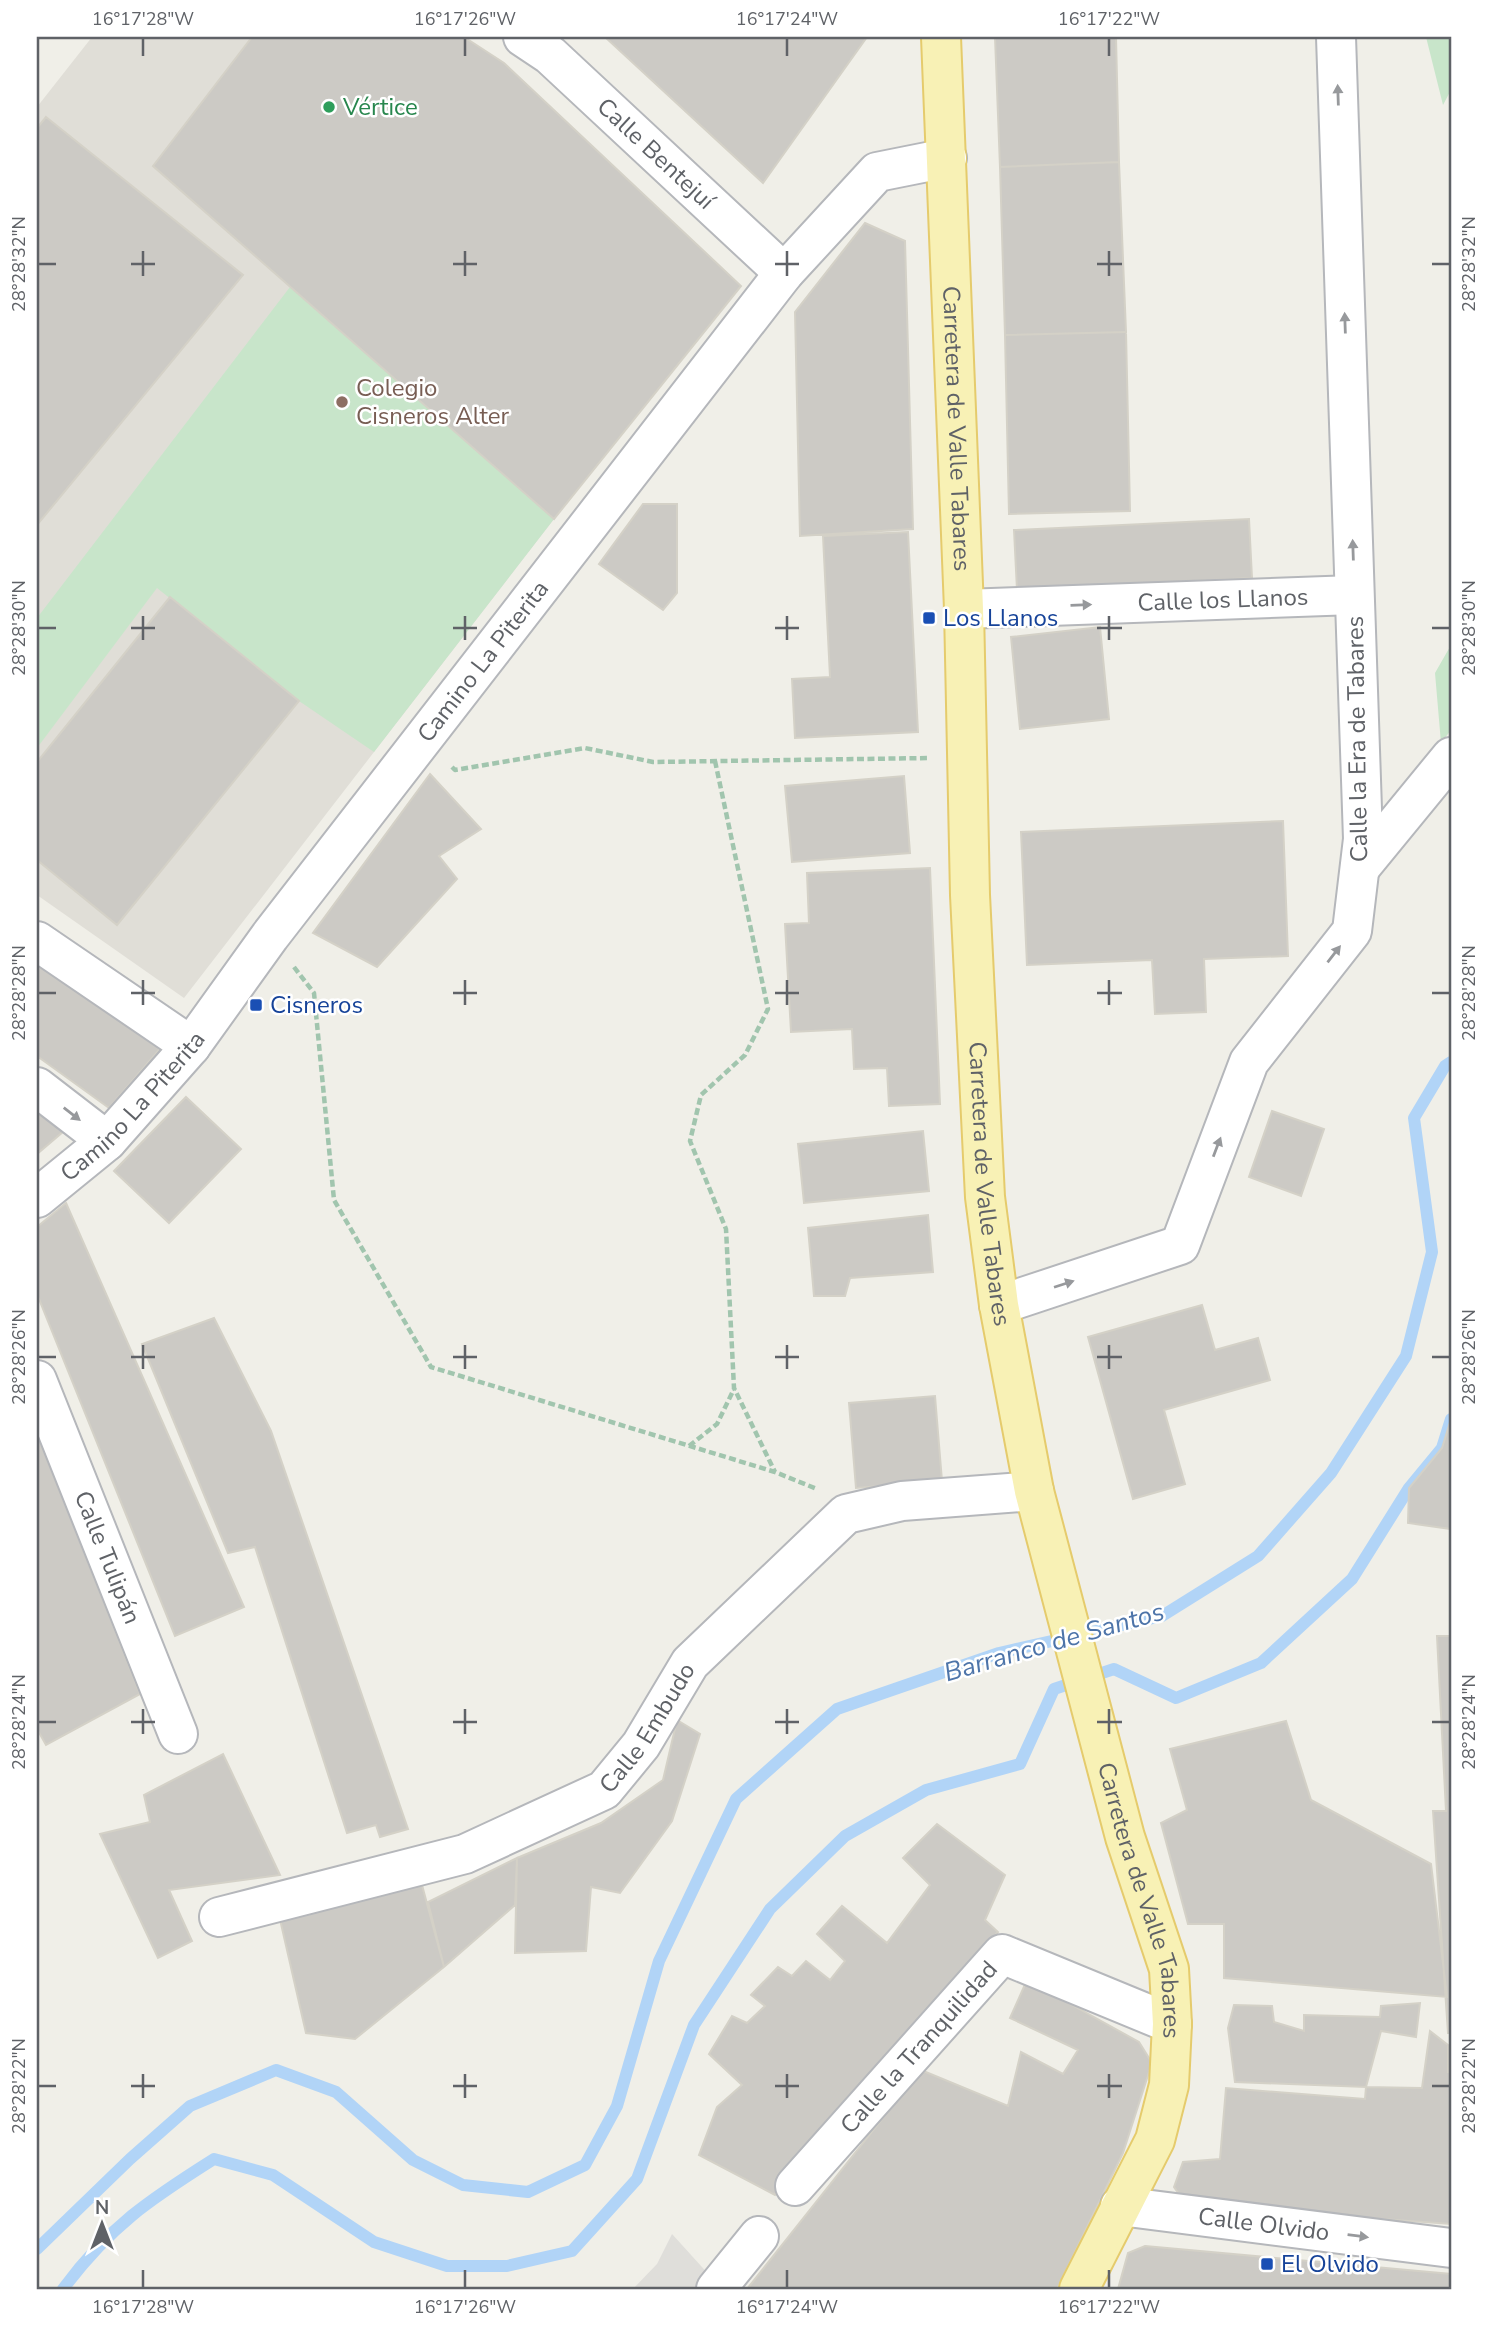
<svg xmlns="http://www.w3.org/2000/svg" width="1488" height="2326" font-family="'Nunito Sans',sans-serif">
<style>
.industrial{fill:#dfdeda}
.education{fill:#e0ded7}
.green{fill:#c8e5ca}
.lines{fill:none;stroke-linecap:round;stroke-linejoin:round}
.stream{stroke:#b1d4f7;stroke-width:12}
.building{fill:#cccac5;stroke:#d4d1c7;stroke-width:2}
.minor-casing{stroke:#b5b7bb;stroke-width:42}
.major-casing{stroke:#e5cb6c;stroke-width:42}
.path{stroke:#a1c5ae;stroke-width:4.5;stroke-dasharray:7 3.5;stroke-linecap:butt}
.minor{stroke:#fff;stroke-width:38}
.major{stroke:#f8f1b5;stroke-width:38}
.oneway{fill:#97999c}
.ticks{fill:none;stroke:#5f6267;stroke-width:2.5}
.leisure-dot{fill:#2e9e5b;stroke:#fff;stroke-width:2.5}
.education-dot{fill:#8d6e63;stroke:#fff;stroke-width:2.5}
.transit-dot{fill:#1a4fb4;stroke:#fff;stroke-width:2.5}
.labels{text-anchor:middle;dominant-baseline:central;stroke-width:5;stroke-linejoin:round;paint-order:stroke}
.leisure-label{font-size:24px;fill:#27864d;stroke:#fff;text-anchor:start}
.street-label{font-size:24px;fill:#5f6267;stroke:#fff}
.education-label{font-size:24px;fill:#785e54;stroke:#fff;text-anchor:start}
.transit-label{font-size:24px;fill:#164399;stroke:#fff;text-anchor:start}
.water-label{font-size:26px;font-style:italic;fill:#4d74a9;stroke:#fff}
.neatline{fill:none;stroke:#5f6267;stroke-width:2.5}
.ticks-label{font-size:18px;text-anchor:middle;fill:#5f6267}
</style>
<rect width="100%" height="100%" fill="#f0efe8"/>
<path class="industrial" d="M672,2234L711,2277L698,2289H633L657,2264Z"/>
<path class="education" d="M92,37H464L504,63L741,286L554,519L184,998L37,895V107Z"/>
<path class="green" d="M1426,37H1451V90L1443,105Z
M290,287L554,519L374,752L299,701L157,588L37,748V618Z
M1451,645V730L1441,743L1435,673Z"/>
<g class="lines">
<path class="stream" d="M37,2249L130,2159L190,2106L276,2070L336,2092L413,2160L463,2185L528,2192L585,2165L617,2106L659,1961L736,1799L837,1709L999,1653L1162,1616L1258,1556L1331,1473L1406,1356L1432,1252L1414,1118L1445,1066L1451,1062
M63,2289C110,2226 149,2200 214,2159L273,2175L374,2242L447,2266H507L572,2251L637,2179L694,2025L770,1909L845,1836L926,1790L1020,1764L1054,1689L1114,1669L1176,1698L1261,1663L1352,1579L1409,1488L1442,1448L1451,1419"/>
</g>
<path class="building" d="M252,37H464L504,63L741,286L554,519L153,166Z
M605,37H867L763,183Z
M995,37H1116L1119,162L1000,167Z
M46,117L243,275L37,525V128Z
M1119,162L1126,332L1005,335L1000,167Z
M865,223L905,241L913,529L800,536L795,312Z
M1126,332L1130,511L1009,514L1005,335Z
M643,504H677V593L663,610L599,564Z
M1249,519L1252,578L1017,590L1014,530Z
M908,532L918,732L795,738L792,679L830,677L823,536Z
M170,597L299,701L117,925L37,860V762Z
M1100,627L1109,719L1020,729L1011,637Z
M430,774L481,829L439,856L457,879L377,967L313,933Z
M904,776L910,853L792,862L785,786Z
M1283,821L1288,956L1204,959L1206,1012L1155,1014L1152,960L1027,965L1021,832Z
M930,868L940,1104L889,1106L887,1068L854,1069L852,1029L791,1032L785,924L809,923L807,873Z
M37,958L160,1049L109,1108L37,1056Z
M186,1097L241,1149L169,1223L114,1171Z
M37,1111L64,1131L37,1154Z
M1272,1111L1324,1129L1301,1196L1249,1177Z
M923,1131L929,1191L804,1203L798,1144Z
M66,1203L244,1607L175,1636L37,1294V1227Z
M928,1215L933,1272L850,1278L845,1296H814L808,1228Z
M1202,1305L1215,1350L1258,1338L1270,1380L1164,1410L1185,1484L1133,1499L1088,1337Z
M214,1318L271,1431L408,1829L380,1837L376,1825L347,1833L255,1547L228,1553L142,1344Z
M935,1396L942,1481L856,1488L849,1403Z
M1451,1419V1529L1408,1523L1409,1488L1442,1448Z
M37,1431L140,1694L46,1745L37,1729Z
M1437,1636H1451V2033H1448L1433,1811H1446Z
M677,1720L700,1734L672,1821L620,1893L591,1887L586,1951L515,1953L517,1858L601,1823L663,1780Z
M1286,1721L1311,1800L1431,1864L1447,1997L1224,1978V1924H1188L1161,1823L1187,1810L1170,1749Z
M223,1754L280,1875L169,1890L192,1941L158,1958L100,1834L150,1822L144,1795Z
M937,1824L1005,1875L985,1920L998,1932L775,2195L699,2155L717,2107L742,2085L709,2054L732,2016L747,2023L765,2006L751,1995L778,1967L792,1976L806,1961L830,1980L845,1961L817,1934L842,1906L887,1943L930,1885L903,1858Z
M517,1858L515,1905L444,1967L428,1902Z
M422,1885L444,1967L355,2039L306,2033L279,1915Z
M1027,1980L1139,2042L1152,2063L1123,2153L1057,2289H747L921,2070L1008,2106L1021,2052L1063,2074L1078,2050L1010,2018Z
M1420,2003L1416,2037L1381,2031L1366,2087L1235,2082L1228,2028L1234,2005L1272,2006L1274,2022L1304,2031V2015L1380,2017L1381,2006Z
M1430,2031L1448,2045V2072H1451V2224L1187,2205L1174,2187L1183,2162L1220,2159L1226,2088L1365,2099L1366,2087L1422,2088Z
M1145,2246L1451,2274V2289H1118L1128,2253Z"/>
<g class="lines">
<defs>
<g id="minor">
<path id="s1" d="M523,37L550,55L784,273"/>
<path id="s2" d="M964,609L1354,595"/>
<path d="M1360,868L1451,757"/>
<path d="M37,941L191,1046"/>
<path d="M37,1087L107,1141"/>
<path id="s3" d="M37,1198L107,1141L191,1046L270,936L784,273L877,172L947,158"/>
<path d="M999,1305L1180,1245L1249,1062L1352,931L1363,839L1336,37"/>
<path id="s4" d="M37,1380L178,1734"/>
<path id="s5" d="M219,1917L465,1854L604,1790L641,1745L690,1663L846,1514L902,1501L1034,1491"/>
<path id="s6" d="M795,2186L1002,1954L1172,2024"/>
<path id="s7" d="M1120,2206L1451,2248"/>
<path d="M716,2289L759,2236"/>
</g>
<g id="major">
<path id="s8" d="M941,37L964,609L970,895L985,1197L999,1305L1034,1491L1125,1837L1169,1969L1172,2024L1169,2085L1155,2140L1079,2289"/>
</g>
</defs>
<use href="#minor" class="minor-casing"/>
<use href="#major" class="major-casing"/>
<path class="path" d="M715,761L768,1009L745,1055L701,1095L690,1141L726,1229L734,1388L775,1472
M452,767L455,770L585,748L653,762L929,758
M294,967L314,993L334,1200L431,1367L775,1472L817,1489
M689,1446L717,1424L734,1389"/>
<use href="#minor" class="minor"/>
<use href="#major" class="major"/>
</g>
<defs><path id="oneway-solid" d="M-6-.8H1V-3.2L6.5 0L1 3.2V.8H-6Z" transform="scale(1.75)"/></defs>
<g class="oneway">
<use href="#oneway-solid" transform="translate(1338 95) rotate(-92)"/>
<use href="#oneway-solid" transform="translate(1345 323) rotate(-92)"/>
<use href="#oneway-solid" transform="translate(1353 550) rotate(-92)"/>
<use href="#oneway-solid" transform="translate(1081 605) rotate(-2)"/>
<use href="#oneway-solid" transform="translate(1334 954) rotate(-52)"/>
<use href="#oneway-solid" transform="translate(72 1114) rotate(38)"/>
<use href="#oneway-solid" transform="translate(1217 1147) rotate(-69)"/>
<use href="#oneway-solid" transform="translate(1064 1284) rotate(-18)"/>
<use href="#oneway-solid" transform="translate(1358 2236) rotate(7)"/>
</g>
<path class="ticks" d="M143,38V56M465,38V56M787,38V56M1109,38V56M143,251V276M465,251V276M787,251V276M1109,251V276M38,264H56M131,264H155M453,264H477M775,264H799M1097,264H1122M1432,264H1450M143,616V640M465,616V640M787,616V640M1109,616V640M38,628H56M131,628H155M453,628H477M775,628H799M1097,628H1122M1432,628H1450M143,980V1005M465,980V1005M787,980V1005M1109,980V1005M38,993H56M131,993H155M453,993H477M775,993H799M1097,993H1122M1432,993H1450M143,1345V1369M465,1345V1369M787,1345V1369M1109,1345V1369M38,1357H56M131,1357H155M453,1357H477M775,1357H799M1097,1357H1122M1432,1357H1450M143,1709V1734M465,1709V1734M787,1709V1734M1109,1709V1734M38,1722H56M131,1722H155M453,1722H477M775,1722H799M1097,1722H1122M1432,1722H1450M143,2074V2098M465,2074V2098M787,2074V2098M1109,2074V2098M38,2086H56M131,2086H155M453,2086H477M775,2086H799M1097,2086H1122M1432,2086H1450M143,2270V2288M465,2270V2288M787,2270V2288M1109,2270V2288"/>
<circle class="leisure-dot" cx="329" cy="107" r="7"/>
<circle class="education-dot" cx="342" cy="402" r="7"/>
<g class="transit-dot">
<rect x="922" y="611" width="14" height="14" rx="3.5"/>
<rect x="249" y="998" width="14" height="14" rx="3.5"/>
<rect x="1260" y="2257" width="14" height="14" rx="3.5"/>
</g>
<g class="labels">
<g class="leisure-label">
<text x="343" y="107">Vértice</text>
</g>
<g class="street-label">
<text stroke="none"><textPath href="#s1" startOffset="177">Calle Bentejuí</textPath></text>
<text stroke="none"><textPath href="#s8" startOffset="392">Carretera de Valle Tabares</textPath></text>
<text stroke="none"><textPath href="#s2" startOffset="259">Calle los Llanos</textPath></text>
<text stroke="none"><textPath href="#s3" startOffset="700">Camino La Piterita</textPath></text>
<text transform="translate(1357 739) rotate(-91)">Calle la Era de Tabares</text>
<text stroke="none"><textPath href="#s3" startOffset="133">Camino La Piterita</textPath></text>
<text stroke="none"><textPath href="#s8" startOffset="1148">Carretera de Valle Tabares</textPath></text>
<text stroke="none"><textPath href="#s4" startOffset="191">Calle Tulipán</textPath></text>
<text stroke="none"><textPath href="#s5" startOffset="483">Calle Embudo</textPath></text>
<text stroke="none"><textPath href="#s8" startOffset="1883">Carretera de Valle Tabares</textPath></text>
<text stroke="none"><textPath href="#s6" startOffset="186">Calle la Tranquilidad</textPath></text>
<text stroke="none"><textPath href="#s7" startOffset="145">Calle Olvido</textPath></text>
</g>
<g class="education-label">
<text x="356" y="388">Colegio<tspan x="356" dy="28">Cisneros Alter</tspan></text>
</g>
<g class="transit-label">
<text x="943" y="618">Los Llanos</text>
<text x="270" y="1005">Cisneros</text>
<text x="1281" y="2264">El Olvido</text>
</g>
<g class="water-label">
<text transform="translate(1054 1642) rotate(-16)">Barranco de Santos</text>
</g>
</g>
<rect width="1488" height="2326" fill="none" stroke="#ffffff" stroke-width="77"/>
<g transform="translate(102 2224)" stroke="#ffffff" stroke-width="5" paint-order="stroke">
<path d="M0-5L12 26L0 18L-12 26Z" fill="#5f6267"/>
<text y="-10" font-size="19" font-weight="bold" text-anchor="middle" fill="#5f6267">N</text>
</g>
<rect x="38" y="38" width="1412" height="2250" class="neatline"/>
<g class="ticks-label">
<text x="143" y="25">16°17'28"W</text>
<text x="465" y="25">16°17'26"W</text>
<text x="787" y="25">16°17'24"W</text>
<text x="1109" y="25">16°17'22"W</text>
<text transform="translate(19 264) rotate(-90)" y="6">28°28'32"N</text>
<text transform="translate(1469 264) rotate(-90)" y="6">28°28'32"N</text>
<text transform="translate(19 628) rotate(-90)" y="6">28°28'30"N</text>
<text transform="translate(1469 628) rotate(-90)" y="6">28°28'30"N</text>
<text transform="translate(19 993) rotate(-90)" y="6">28°28'28"N</text>
<text transform="translate(1469 993) rotate(-90)" y="6">28°28'28"N</text>
<text transform="translate(19 1357) rotate(-90)" y="6">28°28'26"N</text>
<text transform="translate(1469 1357) rotate(-90)" y="6">28°28'26"N</text>
<text transform="translate(19 1722) rotate(-90)" y="6">28°28'24"N</text>
<text transform="translate(1469 1722) rotate(-90)" y="6">28°28'24"N</text>
<text transform="translate(19 2086) rotate(-90)" y="6">28°28'22"N</text>
<text transform="translate(1469 2086) rotate(-90)" y="6">28°28'22"N</text>
<text x="143" y="2313">16°17'28"W</text>
<text x="465" y="2313">16°17'26"W</text>
<text x="787" y="2313">16°17'24"W</text>
<text x="1109" y="2313">16°17'22"W</text>
</g>
</svg>
